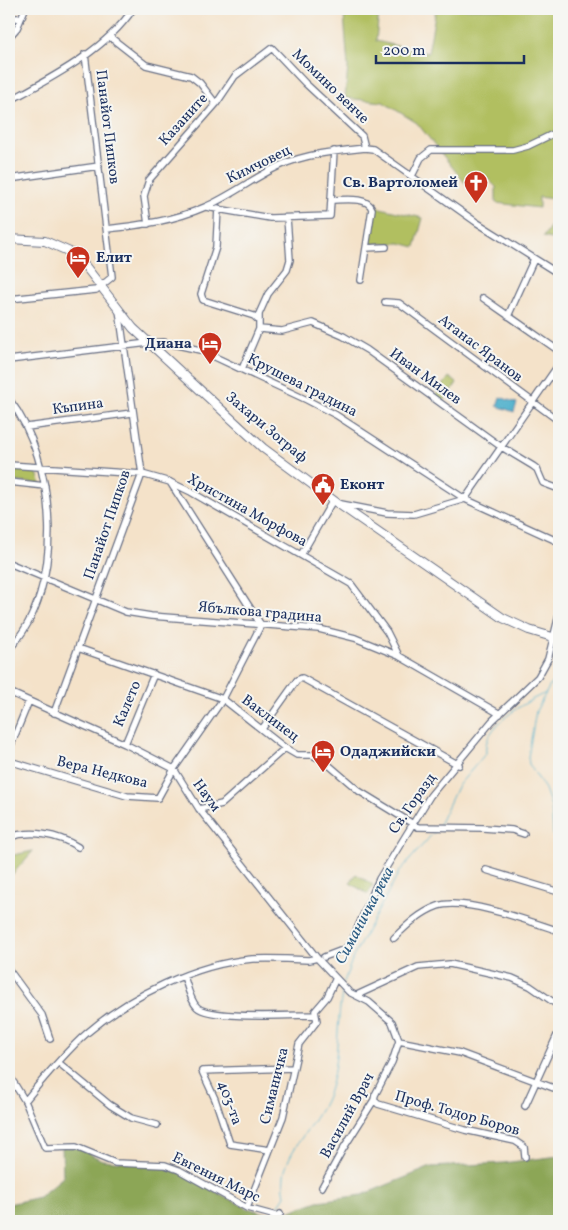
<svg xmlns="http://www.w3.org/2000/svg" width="568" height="1230" font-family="Vollkorn,serif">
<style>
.green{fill:#b1bf61;stroke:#667760}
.forest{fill:#8ca657;stroke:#546a5a}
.water{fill:#4cafcb;stroke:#346f94}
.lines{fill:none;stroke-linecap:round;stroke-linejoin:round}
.stream{stroke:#4cafcb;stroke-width:1}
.street-casing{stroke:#676e83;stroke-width:8}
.secondary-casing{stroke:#676e83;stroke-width:10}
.street{stroke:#fff;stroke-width:5.5}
.secondary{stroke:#fff;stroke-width:8}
.labels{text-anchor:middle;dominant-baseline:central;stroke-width:4;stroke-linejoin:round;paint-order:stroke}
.street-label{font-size:15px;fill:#1b2f5e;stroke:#f6f6f2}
.poi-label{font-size:15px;font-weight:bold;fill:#1b2f5e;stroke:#f6f6f2;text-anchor:start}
.water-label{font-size:16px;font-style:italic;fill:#2c5c84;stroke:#f6f6f2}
</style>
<rect width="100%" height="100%" fill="#f6f6f2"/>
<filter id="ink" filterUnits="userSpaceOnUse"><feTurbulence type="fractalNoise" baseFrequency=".02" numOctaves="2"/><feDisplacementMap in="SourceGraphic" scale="10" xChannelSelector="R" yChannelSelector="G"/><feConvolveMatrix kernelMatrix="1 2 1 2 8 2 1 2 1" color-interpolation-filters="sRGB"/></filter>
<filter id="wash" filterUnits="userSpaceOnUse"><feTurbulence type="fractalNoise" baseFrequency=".0096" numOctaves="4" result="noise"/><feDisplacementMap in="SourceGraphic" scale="20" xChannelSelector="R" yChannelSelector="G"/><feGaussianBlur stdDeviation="1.12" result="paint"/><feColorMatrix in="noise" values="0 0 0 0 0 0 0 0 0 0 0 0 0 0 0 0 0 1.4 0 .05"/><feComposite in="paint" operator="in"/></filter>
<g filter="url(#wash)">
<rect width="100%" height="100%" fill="#f4e2c9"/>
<path class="green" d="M436,9H559V200L539,197V208L496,203V187L487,178L465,183L417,123L383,102L345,98L348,67L344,15L379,11L376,41L428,53Z
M376,207L423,218L415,247L400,243L371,244L368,241Z
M559,214V241L543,237Z
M449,377L457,383L444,401L436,395Z
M9,468L36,470L41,484L9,481Z
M33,851L9,878V856Z
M356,874L373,885L368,894L350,883Z"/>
<path class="forest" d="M62,1147H76L102,1160L165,1165L247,1208L276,1216L318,1201L362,1195L431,1167L503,1163L559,1156V1221H9V1204L39,1197L63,1177Z"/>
<path class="water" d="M500,397L517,403L514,412L497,406Z"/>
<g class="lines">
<path class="stream" d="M559,665L558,671L536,711L528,757L529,764L545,789L551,806L555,856L559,868
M439,825L457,787L486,753C481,727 526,701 546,693
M344,982L353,957L399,872L435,831
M277,1213L279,1205L285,1196C276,1157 310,1134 325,1101C341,1066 335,1025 343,989"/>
</g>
</g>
<g filter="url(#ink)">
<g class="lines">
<defs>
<path id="street" d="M9,18H21
M9,37L17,28L25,9
M110,37L146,65L191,76L200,83L216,104
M9,101C51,78 106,50 133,9
M412,176L421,158L431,150H513L528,146L559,131
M9,179L99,166
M331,200C343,200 368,196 372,209L361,280
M206,207L270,218L330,216L334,151
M218,208L216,247L201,294L203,300L254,316L258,320
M148,224L144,196L149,180L216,104L235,76L272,48L305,83L362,136L365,148
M107,229C141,225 173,221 205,207C231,196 253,178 279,166C305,154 336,151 365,148L373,149L476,222L559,274
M366,248L386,247
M483,298L559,351
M9,299L96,290L112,277L85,54
M385,302L399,303L559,421
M508,316L534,259
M259,329L282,331L313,323L343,336L367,350L500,446L533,466L537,469L543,483L559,489
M9,360L148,343L163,342L200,350L307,400L336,415L465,499L559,542
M242,369L259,329V314L268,294L287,270L290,260L287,218
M9,399C57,461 67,589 9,649
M27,427L132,413
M9,465L142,474L170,482L191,492L351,584L387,632L399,656
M9,482L45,486
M341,504L387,513L414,514L465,499L559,364
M301,555L333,500
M9,563L126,612L151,616L319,629L355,638L399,656L500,714
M78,648L223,699L285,748L297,755H312L323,760L359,791L418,827L483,828L512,830L524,834
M9,692L125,744L174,769L199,809L317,958L349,992L369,1002L392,1022L399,1041L392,1062L375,1095L374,1100L343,1149L322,1187
M54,713L142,474L119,310
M262,729L297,680L302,678L459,765
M125,744L154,674
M9,750L29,701
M9,761L127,796L158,798L174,769L223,699L261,625L170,482
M199,809L222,804L285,748
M9,837C32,830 57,834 78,847
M486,870L559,892
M394,938C407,925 421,912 438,906C464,897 532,922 559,931
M324,957L345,949L351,943L379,879L430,796L492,721L538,677L548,659L559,615
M9,970L42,1015L50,1039
M184,976C187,985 190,1000 197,1007C210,1020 294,1015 315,1015
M357,995L418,967L450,964L512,978L530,986L559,1006
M399,1041L460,1053L559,1090
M59,1063L110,1105L131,1118L157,1125
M9,1075L25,1101L45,1148L76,1147L115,1163L165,1165L179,1170L247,1208L276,1216L280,1214
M374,1100L378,1104L465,1130L515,1141L524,1147L525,1157
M25,1101C43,1079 66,1051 87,1033C130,996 195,964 252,959C271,958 291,959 309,960L317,958
M525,1106L559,1031
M270,1150L230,1144L215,1099L202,1071L293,1068
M247,1208L283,1117L299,1044L317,1021L315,1011L327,997L336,978"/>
<path id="secondary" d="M9,239L45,241L70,252L86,267L133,328L263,448L337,503L503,618L529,630L559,639"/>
</defs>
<use href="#street" class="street-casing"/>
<use href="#secondary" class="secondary-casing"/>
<use href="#street" class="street"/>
<use href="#secondary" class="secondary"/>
</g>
</g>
<defs>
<symbol id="church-pin" viewBox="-11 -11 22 30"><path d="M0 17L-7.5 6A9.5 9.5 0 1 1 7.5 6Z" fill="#c8321e" stroke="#f6f6f2"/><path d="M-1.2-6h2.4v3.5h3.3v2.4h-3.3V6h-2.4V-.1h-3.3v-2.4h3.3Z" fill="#fff"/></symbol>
<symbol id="hotel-pin" viewBox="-11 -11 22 30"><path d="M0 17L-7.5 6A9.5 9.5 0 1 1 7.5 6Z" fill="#c8321e" stroke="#f6f6f2"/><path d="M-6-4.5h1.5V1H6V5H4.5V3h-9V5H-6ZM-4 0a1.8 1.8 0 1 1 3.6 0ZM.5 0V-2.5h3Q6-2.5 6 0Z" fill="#fff"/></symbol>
<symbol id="civic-pin" viewBox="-11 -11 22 30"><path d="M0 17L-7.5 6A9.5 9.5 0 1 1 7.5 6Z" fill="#c8321e" stroke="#f6f6f2"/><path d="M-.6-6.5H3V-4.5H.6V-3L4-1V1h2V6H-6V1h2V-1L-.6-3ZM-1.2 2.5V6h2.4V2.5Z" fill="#fff"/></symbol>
</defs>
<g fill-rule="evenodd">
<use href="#church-pin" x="462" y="169" width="28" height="38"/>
<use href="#hotel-pin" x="64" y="244" width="28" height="38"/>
<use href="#hotel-pin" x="196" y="330" width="28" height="38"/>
<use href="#civic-pin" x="309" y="471" width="28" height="38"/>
<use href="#hotel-pin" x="309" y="738" width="28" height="38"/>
</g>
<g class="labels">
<g class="street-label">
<text transform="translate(330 87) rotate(44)">Момино венче</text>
<text transform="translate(184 120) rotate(-48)">Казаните</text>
<text transform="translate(107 127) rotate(83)">Панайот Пипков</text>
<text transform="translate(259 165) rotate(-26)">Кимчовец</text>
<text transform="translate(480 349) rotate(37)">Атанас Яранов</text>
<text transform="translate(425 377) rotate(36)">Иван Милев</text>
<text transform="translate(302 386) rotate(27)">Крушева градина</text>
<text transform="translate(78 407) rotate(-8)">Къпина</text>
<text transform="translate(266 428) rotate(40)">Захари Зограф</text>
<text transform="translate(247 511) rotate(29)">Христина Морфова</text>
<text transform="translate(108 525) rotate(-71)">Панайот Пипков</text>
<text transform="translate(260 613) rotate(5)">Ябълкова градина</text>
<text transform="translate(128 704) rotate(-67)">Калето</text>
<text transform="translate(270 719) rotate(37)">Ваклинец</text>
<text transform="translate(102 773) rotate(14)">Вера Недкова</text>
<text transform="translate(206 796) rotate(54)">Наум</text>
<text transform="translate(413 804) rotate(-55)">Св. Горазд</text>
<text transform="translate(275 1086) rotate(-76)">Симаничка</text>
<text transform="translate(229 1103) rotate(70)">403-та</text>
<text transform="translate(457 1114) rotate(16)">Проф. Тодор Боров</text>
<text transform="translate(348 1116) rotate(-61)">Василий Врач</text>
<text transform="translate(216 1178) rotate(26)">Евгения Марс</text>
</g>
<g class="poi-label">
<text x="458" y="183" text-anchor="end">Св. Вартоломей</text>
<text x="96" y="258">Елит</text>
<text x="192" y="344" text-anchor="end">Диана</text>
<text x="340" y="485">Еконт</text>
<text x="340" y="752">Одаджийски</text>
</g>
<g class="water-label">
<text transform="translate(365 916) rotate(-62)">Симаничка река</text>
</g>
</g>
<rect width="568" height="1230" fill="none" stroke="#f6f6f2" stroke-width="30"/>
<path d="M376 55v8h148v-8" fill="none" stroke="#1b2f5e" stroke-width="2.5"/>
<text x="383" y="55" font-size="15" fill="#1b2f5e" stroke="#f6f6f2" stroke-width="4" paint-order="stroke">200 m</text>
</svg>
